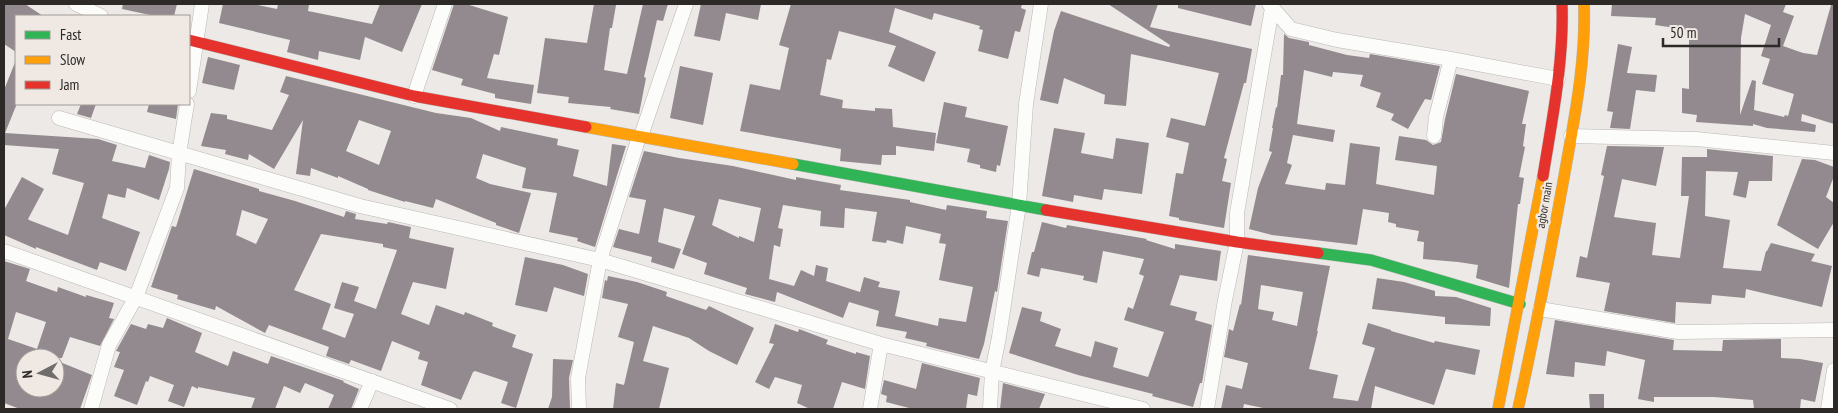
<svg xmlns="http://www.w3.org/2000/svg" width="1838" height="413" font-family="'PT Sans Narrow',sans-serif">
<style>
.building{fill:#928a8e;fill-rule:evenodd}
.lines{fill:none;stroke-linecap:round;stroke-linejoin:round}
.street-casing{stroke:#bab8b6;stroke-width:15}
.fast-casing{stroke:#bab8b6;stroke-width:12}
.slow-casing{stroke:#bab8b6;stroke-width:12}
.jam-casing{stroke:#bab8b6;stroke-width:12}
.street{stroke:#fcfcfb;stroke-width:14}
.fast{stroke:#30b455;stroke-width:11}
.slow{stroke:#ff9f0a;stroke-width:11}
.jam{stroke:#e5322d;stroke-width:11}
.labels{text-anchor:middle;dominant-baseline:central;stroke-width:5;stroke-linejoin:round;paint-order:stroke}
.street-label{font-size:12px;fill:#2c2927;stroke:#efe8e3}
</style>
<rect width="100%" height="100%" fill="#ece9e6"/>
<path class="building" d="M4,4H25L43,16H16V52L4,44Z
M123,4H177L174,16H155L122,9Z
M223,4H253L277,9L278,4H309L308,11L372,24L380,4H422L402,52L365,37L360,60L319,51L318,60L287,52L290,40L219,23Z
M454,4H466L508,17L499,55L494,54L487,78L534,85L531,104L495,98V94L461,85L463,79L432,70Z
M594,4L616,5L612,28H610L604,70L627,74L643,4H668L663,21L657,20L644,77L646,78L639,114L610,109L611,107L568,103L569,97L537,93L545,38L587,43Z
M701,4H761L758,20L726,13L720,41L694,36Z
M791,4H1022L1021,8L1026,10L1020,32L1015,31L1008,59L978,51L983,30L979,29L980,26L934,13L932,20L895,8L889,32L936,52L924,82L888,66L896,46L839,31L831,60L827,59L820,95L843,100L842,108L875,111V108L892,109L893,127L936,133L934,151L896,146V155H882L881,165L840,161L841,149L740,131L750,84L780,90L789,48L779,45Z
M1108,4H1158L1150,27L1252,49L1246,83H1244L1224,158L1227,159L1222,181L1231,183L1224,228L1179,220V218L1169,216L1176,173L1183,174L1189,143L1166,137L1171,118L1205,126L1219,73L1131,54L1126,106L1104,104L1105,95L1064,78L1058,104L1040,100L1054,31L1061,11L1169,47L1170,45Z
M1178,4H1256L1251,26L1178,8Z
M1612,4H1786L1783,12L1794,16L1783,46L1803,53L1817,55L1831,5H1834V124L1802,114L1801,121L1816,125L1815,132L1767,128L1753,124V126L1696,122L1697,115L1682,113V88L1689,89V30L1655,25L1656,18L1611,16ZM1745,14L1771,25L1761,56L1770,59L1762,84L1794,94L1788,116L1785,115L1784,117L1754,110L1756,81L1752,80L1740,115L1741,38Z
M1284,34L1289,38L1309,42V45L1347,55L1369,58L1370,54L1440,66L1431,100L1425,99L1408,129L1391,120L1394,114L1376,107L1381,93L1360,86L1363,75L1333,72L1332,77L1304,70L1297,124L1335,130L1333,142L1293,135L1287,163L1292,165L1285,184L1325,190L1326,183L1345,185L1350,143L1380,147L1376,184L1434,195L1437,166L1395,160L1399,136L1426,140L1433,145L1441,142L1445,119L1456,74L1529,91L1522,124H1526L1523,146L1525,147L1519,177L1524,178L1520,204H1518L1509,288L1476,278L1478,265L1458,262L1423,259L1424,242L1417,241L1419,231L1396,227V224L1388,222L1389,213L1363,209L1357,245L1272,235L1249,229L1258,188L1272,152L1269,151L1273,128H1272L1276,107L1277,108L1281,75H1283Z
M1618,44L1632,47L1627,73L1657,75L1655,92L1636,90L1630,129L1610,128L1613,112L1607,111Z
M208,57L240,65L234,90L202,83Z
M16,60V106L5,133L98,139L117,145L112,161L145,168L149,155L170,162L169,169L159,200L127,188L125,198L108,194L102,218L140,232L126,271L100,262L97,270L36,247V249L4,235V210L22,177L44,189L28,219L29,220L68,235L84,183L52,174L59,149L4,145V90Z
M680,66L713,73L703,125L670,118Z
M286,76L436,113L471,118L500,131L501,127L558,139L557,145L579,150L573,176L607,186L612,144L626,146L595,247L577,241L578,238L549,232L557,193L522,188L526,168L483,154L476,178L490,184L531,193L519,233L496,225V223L436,199L433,208L405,201V202L368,190V189L338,176V178L311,168L310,176L296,174L303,120L274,169L249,154L248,160L225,154L226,150L201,146L211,113L227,115V119L272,130L289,95L280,92ZM359,120L391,131L379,165L346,151Z
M944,102L967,107L965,117L1008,126L1000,166L997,165L996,172L980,168V165L967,162L970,149L936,143Z
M81,104H96L91,118L77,114Z
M149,104H178L176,119L147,112Z
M1054,128L1085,133L1081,153L1113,159L1116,138L1149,143L1142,194L1104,189L1102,200L1074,195L1073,202L1042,196Z
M1607,146L1664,147L1656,186L1622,179L1614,217L1656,223L1652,255L1680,258L1689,196H1681L1682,157H1707V149L1773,156L1772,181H1749L1746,198L1733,195L1738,172L1706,171L1705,216L1730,220L1723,268L1761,271L1766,251H1767L1771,243L1815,254L1811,261L1832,266L1822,307L1746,289L1745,298L1712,295L1711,304L1676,302L1675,323L1604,311L1610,283L1576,277L1580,256L1587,258L1604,176L1601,175Z
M644,151L679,158L733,166L796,180V177L841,185L840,190L910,200V202L946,210L947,205L987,211L986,218L1008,221L997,292L995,291L984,344L979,359L926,346L927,343L905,338L907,332L876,326L879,311L849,302L843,318L777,292L775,302L745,294L747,288L704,274L707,263L682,254L695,216L664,208L658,242L681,249L674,269L651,262L652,257L613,247L619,229L639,234L646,200L629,197ZM719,199L761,208L754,242L739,236V238L712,225ZM783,205L821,211L820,226L844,228L845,208L877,212L872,241L886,243L887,240L903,244L906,226L941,234L939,243L946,244L939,280L973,287L966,322L939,318L938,326L895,316L900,291L878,287L880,282L864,277L860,292L826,281L828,268L816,265L814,276L801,270L794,286L769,279L774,245L780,247L783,229L778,228Z
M1802,159L1815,160L1834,167V176L1826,197L1834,203V222L1818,249L1777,225Z
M194,169L259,189V191L295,201L344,217L346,211L356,214L355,219L387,224L388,222L411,227L409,238L454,248L446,289L413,282L401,314L429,325L436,305L464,315L465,312L493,323L492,326L516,335L512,347L533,354L516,408L501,403L508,382L475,371L473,372L461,400L421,385L428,362L418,359L420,352L392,341L381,371L351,360L349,364L326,356L329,347L269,325L265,333L216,306L215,310L177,299L178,295L151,287L172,226L176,227ZM242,210L268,219L256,244L236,235ZM321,234L383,244V247L397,250L376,309L354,301L359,287L342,282L334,308L354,314L345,338L322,329L331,304L294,290Z
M1042,222L1066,228L1067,225L1147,239L1146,240L1175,249V244L1221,251L1217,281L1180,275L1170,305L1197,312L1195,320L1212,325L1202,383H1200L1193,407L1152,396L1153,394L1078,375L1009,353L1022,307L1042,312L1040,321L1061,329L1055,346L1091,357L1095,341L1118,348L1113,367L1148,377L1164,332L1124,320L1128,307L1133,309L1144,276L1139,274L1144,259L1103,251L1097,283L1083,280L1084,276L1041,268L1039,277L1027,274L1032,252H1034Z
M1248,255L1330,266L1317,331H1318L1309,369L1338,375L1333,398L1358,401L1375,348L1362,344L1368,323L1391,330V331L1434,343L1435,341L1480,350L1475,375L1446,369L1434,405L1375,386L1371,409H1268L1244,404L1243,409H1221L1226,385L1242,389L1248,363L1224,357L1229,329L1233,331L1240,304L1241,305ZM1261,285L1303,292L1297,326L1272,320L1274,312L1258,309Z
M525,257L563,265L588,274L584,296L554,287L547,312L515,305Z
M4,261L30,269L26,281L57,292L58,287L86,297V295L114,303L109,318L114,319L100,346L70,337L62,358H25V388H55V360L92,375L80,409H20L4,403ZM16,312L46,322L37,349L8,339Z
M608,276L637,282L667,292L666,296L706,310L709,306L754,328L737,365L709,351L689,338L653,326L643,361L669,368L659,409H613L616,383L624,385L634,342L618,337L628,304L602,298L605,280L607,281Z
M1377,278L1404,282L1435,291V296L1456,297L1491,308L1490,326L1445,324V317L1372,309Z
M167,318L202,333L195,352L228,366L233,351L268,364L271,356L344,381L343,382L359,389L351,409H328L334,395L305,383L300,393L284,386L275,409H251L255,398L198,387V389L192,386L184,407L168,401L174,385L150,376L148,382L146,381L137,405L114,396L124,370L114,367L120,352L116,351L131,324L146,329L148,324L163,328Z
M1555,320L1674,340L1673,350L1722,351L1723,340L1781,339V358L1800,359L1823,363L1815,402L1801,399L1800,409H1754L1753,400L1714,397H1654V402L1638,399L1645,360L1607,351L1605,366L1575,362L1574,377L1546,374Z
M775,324L798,332L799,329L828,340L826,344L856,354V352L870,356L865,389L842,382L833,409H810L797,403L802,385L775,377L769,389L755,382L774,344L769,343Z
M553,359L573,360L569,378L570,409H548L552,397Z
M922,363L980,378L977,396L968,394L966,409H913L886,402L887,396L881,394L884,380L916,389Z
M1003,383L1045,394L1039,409H1000Z
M1589,394H1604V409H1590Z"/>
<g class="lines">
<defs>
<path id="street" d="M76,4L101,16
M1269,4L1291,29L1337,40L1451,59L1558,79
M189,91L202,4
M414,96L445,4
M59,118L360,206L600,260L881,344L1143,409
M1434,136L1436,117L1451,59
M1571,136L1696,139L1834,153
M4,251L450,409
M1540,309L1678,332L1834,330
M91,409L109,345L136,297L177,188L179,154L187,104
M360,409L372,381
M579,409L578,378L600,260L639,137L642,133L686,4
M870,409L881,344
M990,409L992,372L999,337L1019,205L1026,104L1041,4
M1207,409L1225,300L1237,242V213L1272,8
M1828,409L1834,370"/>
<path id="fast" d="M793,164L1046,210
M1318,253L1371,260L1520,304"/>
<path id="slow" d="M586,127L793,164
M1498,409L1543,176
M1518,409C1535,332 1550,255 1564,177C1574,120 1586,63 1584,4"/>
<path id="jam" d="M189,40L414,96L586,127
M1543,176C1552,120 1564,62 1562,4
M1046,210L1237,242L1318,253"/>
</defs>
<use href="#street" class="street-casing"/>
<use href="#fast" class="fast-casing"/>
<use href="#slow" class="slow-casing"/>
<use href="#jam" class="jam-casing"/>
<use href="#street" class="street"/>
<use href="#fast" class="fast"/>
<use href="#slow" class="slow"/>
<use href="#jam" class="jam"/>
</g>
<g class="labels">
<g class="street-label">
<text transform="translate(1544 205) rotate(-80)">agbor main</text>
</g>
</g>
<rect width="1838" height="413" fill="none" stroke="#2c2927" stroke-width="10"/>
<rect x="15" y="15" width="175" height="90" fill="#efe8e3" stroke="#a19c98"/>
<rect x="25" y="31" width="25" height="8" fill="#30b455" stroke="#a19c98"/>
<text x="60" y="40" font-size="15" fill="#2c2927">Fast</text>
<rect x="25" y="56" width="25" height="8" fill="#ff9f0a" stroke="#a19c98"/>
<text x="60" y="65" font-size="15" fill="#2c2927">Slow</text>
<rect x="25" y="81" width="25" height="8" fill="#e5322d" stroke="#a19c98"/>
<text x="60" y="90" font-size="15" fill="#2c2927">Jam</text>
<g transform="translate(40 373) rotate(264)"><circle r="24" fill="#efe8e3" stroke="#a19c98"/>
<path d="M0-4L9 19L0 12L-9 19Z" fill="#6f6c6a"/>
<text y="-8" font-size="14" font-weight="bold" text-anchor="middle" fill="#2c2927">N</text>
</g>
<path d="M1663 38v8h116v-8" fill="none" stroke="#2c2927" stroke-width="2.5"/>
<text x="1670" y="38" font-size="15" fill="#2c2927" stroke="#efe8e3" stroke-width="4" paint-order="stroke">50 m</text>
</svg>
